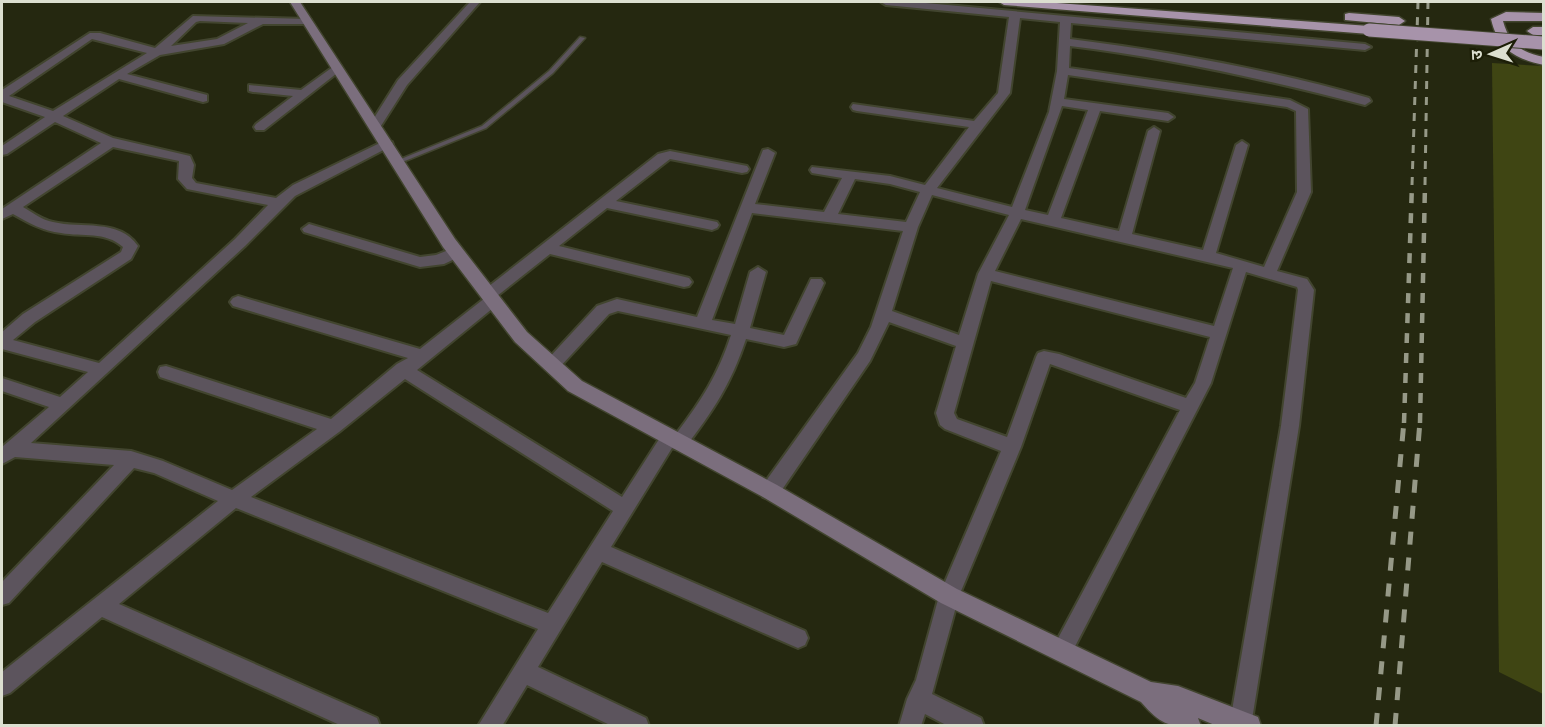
<svg xmlns="http://www.w3.org/2000/svg" width="1545" height="727" font-family="'Sofia Sans Condensed','Noto Sans Devanagari',sans-serif">
<style>
.green{fill:#3f4513}
.lines{fill:none;stroke-linecap:round;stroke-linejoin:round}
.lane-casing{stroke:#42452f;stroke-width:3}
.street-casing{stroke:#42452f;stroke-width:4}
.secondary-casing{stroke:#42452f;stroke-width:3}
.highway-casing{stroke:#42452f;stroke-width:3}
.lane{fill:#5c545d;fill-rule:evenodd}
.street{fill:#5c545d;fill-rule:evenodd}
.secondary{fill:#7b6e7d;fill-rule:evenodd}
.highway{fill:#a793aa;fill-rule:evenodd}
.rail-far2{stroke:#969987;stroke-width:3;stroke-dasharray:8 8;stroke-linecap:butt}
.rail-far1{stroke:#969987;stroke-width:4.5;stroke-dasharray:10 10;stroke-linecap:butt}
.rail{stroke:#969987;stroke-width:5;stroke-dasharray:13 13;stroke-linecap:butt}
.highway-bridge-casing{stroke:#42452f;stroke-width:15;stroke-linecap:butt}
.highway-bridge{stroke:#a793aa;stroke-width:13}
</style>
<rect width="100%" height="100%" fill="#252810"/>
<path class="green" d="M1492,63L1543,66V694L1499,672Z"/>
<g class="lines">
<defs>
<path id="lane" d="M580,37L585,38L553,73L486,128L400,163H396V161L482,126L549,71Z"/>
<path id="street" d="M470,2H480L407,85L379,129H371L369,126L398,80Z
M881,2H915L1365,44L1371,47L1365,50L1071,23L1070,39C1168,51 1275,71 1369,98L1371,101L1365,105C1268,80 1170,58 1070,46L1069,68L1290,100L1308,109L1311,192L1277,271L1307,279L1314,290L1299,426L1251,726H1231L1230,722L1281,426L1298,290L1297,287L1246,272L1211,383L1069,658L1062,661L1055,658L1051,651L1055,644L1180,410L1050,364L1021,447L959,596L932,694L981,718L984,726H948L925,714L921,726H899L907,699L916,680L939,596L1001,451L945,429L940,425L936,413L956,346L889,322L870,361L777,497L770,499L763,497L761,491L763,485L858,353L871,327L903,231L752,213L712,320L735,324L750,272L758,267L766,272L750,328L784,335L811,279H821L824,283L796,344L784,347L746,339C730,386 714,409 685,448L679,450L672,448L611,547L805,631L808,638L805,645L798,648L791,645L602,562L538,667L646,718L649,726H612L527,685L502,726H478L538,629L236,508L119,604L377,718L380,726H342L102,617L10,693L2,696V672L218,501L154,473L134,468L9,603L2,605V582L114,465L15,457L2,464V447L49,407L2,391V378L60,397L88,372L2,349V332L23,314L121,252L123,247C105,231 83,237 61,233C43,231 29,223 13,214L2,219V209L101,143L55,122L7,154L2,155V146L45,117L2,102V90L90,33H100L155,48L193,16L307,19L311,20V24H263L224,44L160,55L127,74L207,95V101L203,102L119,79L63,116L113,138L190,156L194,165L192,178L196,183L276,198L293,185L382,142H392L393,145L295,196L245,246L31,443L131,451L163,461L232,490L317,429L160,377L158,372L160,367L166,366L331,419L397,364L408,358L233,306L230,302L233,298L238,296L420,349L485,298L481,294L484,290L658,154L670,151L747,166L749,169L747,172L742,173L670,159L616,201L717,222L719,225L717,228L712,230L607,208L559,246L689,278L692,282L689,286L684,287L550,254L497,296L501,300L498,304L417,370L622,497L663,433L669,431L676,434C701,401 718,375 731,335L618,311L609,314L558,369L552,371L546,369L544,365L546,361L597,306L617,299L697,317L763,150L768,149L775,153L755,204L824,212L842,178L812,173L810,170L812,167L890,176L925,185L969,127L857,111L853,110L851,107L853,104L974,121L998,93L1009,17L886,5ZM1020,18L1060,22L1057,71L1049,112L1012,207L937,188L1010,93ZM200,21L248,23L217,39L171,46L196,22ZM92,39L147,53L53,111L9,96ZM1068,75L1287,107L1296,111L1297,192L1264,267L1216,253L1248,145L1242,141L1236,145L1203,250L1132,234L1160,131L1154,127L1148,131L1119,231L1061,218L1100,111L1168,121L1174,117L1168,113L1064,99ZM1062,106L1088,110L1048,215L1025,210ZM113,147L179,161L178,179L187,189L268,205L235,239L99,363L13,340L35,322L131,259L138,246C119,218 81,229 53,222C42,220 33,213 23,207ZM855,179L890,184L920,192L906,222L838,214ZM932,195L1009,215L978,274L959,335L892,311L918,227ZM1021,219L1233,268L1214,326L995,271ZM991,281L1210,337L1195,383L1186,398L1059,354L1044,351L1038,353L1036,357L1007,437L957,419L954,413ZM405,379L613,511L548,613L251,497L339,432Z
M337,64L341,66V70L264,130H256L254,127L256,124L293,96L253,92L249,91V85L301,90Z
M309,224L420,257L436,255L456,247L463,252L461,256L444,264L420,267L304,232L302,229Z"/>
<path id="secondary" d="M290,2H300L455,239L527,332L582,381L777,485L957,589L1151,682L1178,686L1258,717L1261,726H1217L1198,718L1201,726C1168,726 1163,727 1141,702L941,603L763,497L568,391L515,342L443,247Z"/>
<path id="highway" d="M999,2H1043L1369,26L1375,30L1369,34L1004,5Z
M1506,12L1544,13V21H1503C1509,43 1521,53 1544,57V65C1515,59 1498,49 1491,19Z
M1349,13L1399,17L1405,21L1399,25L1345,20V14Z
M1544,27V35H1533L1527,31L1533,27Z"/>
</defs>
<use href="#lane" class="lane-casing"/>
<use href="#street" class="street-casing"/>
<use href="#secondary" class="secondary-casing"/>
<use href="#highway" class="highway-casing"/>
<use href="#lane" class="lane"/>
<use href="#street" class="street"/>
<use href="#secondary" class="secondary"/>
<use href="#highway" class="highway"/>
<path class="rail-far2" d="M1412,185L1418,2
M1425,185L1428,2"/>
<path class="rail-far1" d="M1404,423L1412,184
M1420,423L1425,184"/>
<path class="rail" d="M1376,726L1404,421
M1395,726L1420,421"/>
<defs>
<path id="highway-bridge" d="M1369,30L1543,43"/>
</defs>
<use href="#highway-bridge" class="highway-bridge-casing"/>
<use href="#highway-bridge" class="highway-bridge"/>
</g>
<rect width="1545" height="727" fill="none" stroke="#dcdfd0" stroke-width="6"/>
<g transform="translate(1491 54) rotate(267)" stroke="#1c1e07" stroke-width="4.5" paint-order="stroke">
<path d="M0-4.5L10 22L0 15L-10 22Z" fill="#dcdfd0"/>
<text y="-9" font-size="16" font-weight="bold" text-anchor="middle" fill="#dcdfd0">उ</text>
</g>
</svg>
